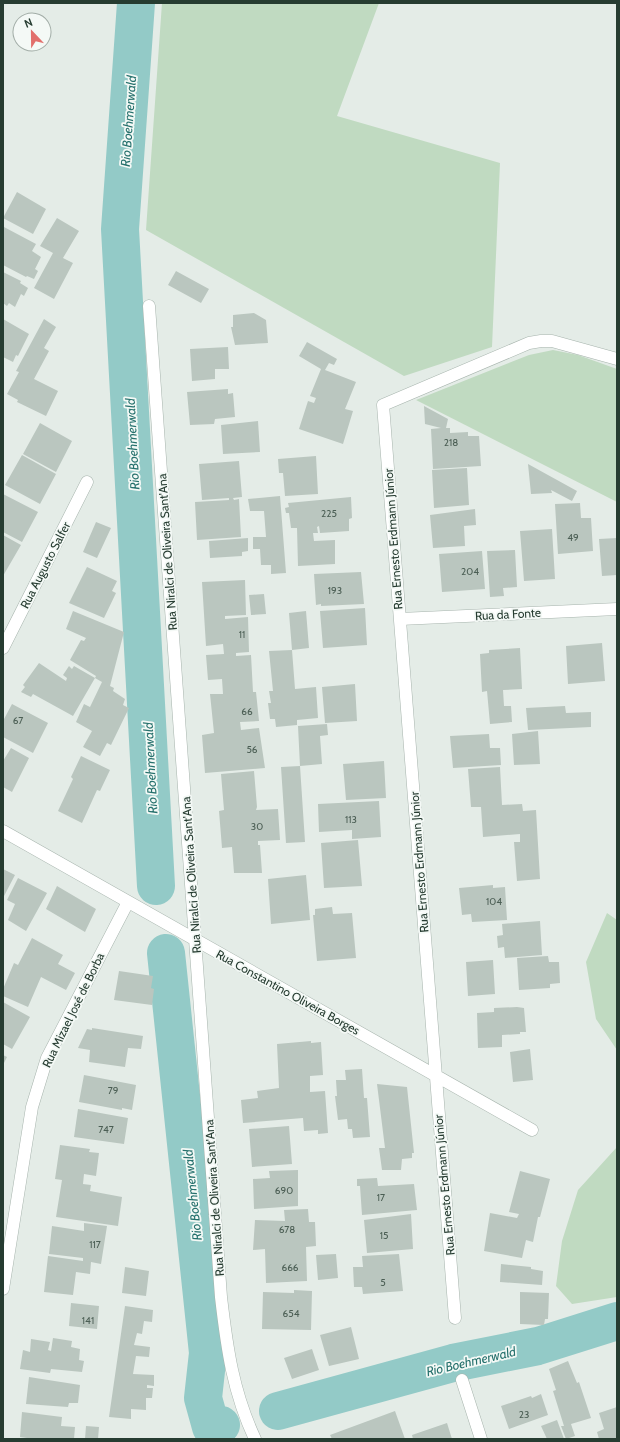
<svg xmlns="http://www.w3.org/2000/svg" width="620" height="1442" font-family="Cabin,sans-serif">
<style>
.green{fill:#c0dac1}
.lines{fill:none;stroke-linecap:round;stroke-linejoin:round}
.stream{stroke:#93cac7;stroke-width:6}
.river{stroke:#93cac7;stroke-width:38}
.building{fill:#bac6bf}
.minor-casing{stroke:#a7b4ad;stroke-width:13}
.minor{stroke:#fff;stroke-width:12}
.labels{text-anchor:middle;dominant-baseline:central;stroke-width:3.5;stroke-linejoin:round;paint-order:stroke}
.number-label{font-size:10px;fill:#4b5e54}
.street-label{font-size:12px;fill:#263c31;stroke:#f4f9f6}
.water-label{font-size:13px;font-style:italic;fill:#26716d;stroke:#f4f9f6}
</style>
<rect width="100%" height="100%" fill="#e4ece7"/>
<path class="green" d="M162,3H379L337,116L500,163L492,347L404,376L146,230Z
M553,350L578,355L617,369V502L416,400L529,355Z
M607,913L617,920V1050L596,1019L586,962Z
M617,1147V1297L572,1304L556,1286L562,1241L578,1190Z"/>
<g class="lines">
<path class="stream" d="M211,1427L214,1439"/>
<path class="river" d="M136,3L120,229L156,886
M166,953L208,1353L203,1398L211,1427L221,1425
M278,1411L453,1363L538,1346L617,1321"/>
</g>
<path class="building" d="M17,192L46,209L33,234L3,218Z
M57,218L79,231L63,258L73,263L54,299L34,288L53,253L40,246Z
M4,227L36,244L32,251L41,257L35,269L38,271L34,279L27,276L26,277L3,265Z
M176,271L209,289L201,303L168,285Z
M3,272L21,281L20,283L28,288L24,296L21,294L15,307L9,303L7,306L3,303Z
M254,313L266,320L268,343L235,345L231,327H233V315Z
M3,319L29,334L18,356L16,355L13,362L3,357Z
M44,319L56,327L44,348L49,351L34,379L58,391L46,416L17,402L18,400L7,394L19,372L16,371Z
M307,342L337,359L334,365L329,363L325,370L356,382L345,409L353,411L343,444L299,429L308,401L314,403L316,398L310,396L321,369L299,356Z
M228,347L229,369H215V379L192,381L190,349Z
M228,389V394L233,393L235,417L215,419L214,424L190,425L187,392Z
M424,406L448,419L446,428H450V433L468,432V436H479L481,466L433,469L431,429L441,428L425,424Z
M258,421L260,452L223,454L221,425Z
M40,423L72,441L56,472L23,454Z
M22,455L56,474L40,504L5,485Z
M316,456L318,494L285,496L283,473H279L278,459Z
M239,461L242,497L233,498L234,500L239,499L241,537L197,540L195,502L229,500V498L202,500L199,464Z
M528,464L577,491L572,501L551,490L552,493L531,494Z
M467,468L469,505L434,508L432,470Z
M3,494L38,512L22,542L3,532Z
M280,496L286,573L271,574V565H261L260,549H253V537H266L264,511H250L248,499Z
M351,497L352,518L349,519V531L320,533L319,526L317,527L318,533H313L314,541L335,540V564L298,566L297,528H291L289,513H286L285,508L289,507L288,503Z
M580,503L581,518H591L593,551L558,554L555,504Z
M475,509L476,525L464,526L465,546L433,548L430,515Z
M96,522L111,528L97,558L83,552Z
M552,529L555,579L524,581L520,531Z
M3,535L21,545L3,576Z
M248,538V551L242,552V556L210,558L209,541Z
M617,538V575L602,576L599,539Z
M515,550L517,587L503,588L504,596L490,597L487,551Z
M482,551L485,589L442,592L439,554Z
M87,567L117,581L112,591L116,593L104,618L69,603Z
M361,572L364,604L321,606V604L316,605L314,574Z
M245,580L246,615L225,616V619L248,617L249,652L236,653V656L251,655L253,692H256L259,721L240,722L241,730L259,728L265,768L205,773L202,735L214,733L210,694H223L222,679L208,680L206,655L224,654L223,644L206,646L202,582Z
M264,594L266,614L251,615L249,595Z
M365,608L367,645L323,648L320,611Z
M73,611L124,632L110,686L114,688L113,691L125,699L123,705L129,708L111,745L107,743L100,756L83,747L92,731L76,722L84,704L90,707L102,682L95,678L96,676L70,660L81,640L84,641L86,638L66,629Z
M306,611L309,648L292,650L289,613Z
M602,643L605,681L568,684L566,646Z
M520,648L522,689L503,690L504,706H511L512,722L490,724L487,691L482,692L480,654L489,653V650Z
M292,650L295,689L316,687L318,718L297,720V725L276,727L275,719H270L268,703H271L269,691H273L269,651Z
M39,663L66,681L67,678L63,675L69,666L72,669L74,666L95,678L73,716L33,694L31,697L21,692L25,687L23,685Z
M355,684L357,721L325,723L322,687Z
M12,704L48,723L33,753L3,737V721Z
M565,706L566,713L591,712V727L528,730L526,708Z
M327,724L328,735L320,736L322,764L300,766L298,726Z
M538,731L540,764L514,765L512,734Z
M489,734L490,748H500L501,765L453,768L450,736Z
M11,748L29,758L12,792L3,787V761Z
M81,756L110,770L100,791L97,790L82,823L58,811L73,779L71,777Z
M384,761L386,798L346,800L343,764Z
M300,766L305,842L286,843L281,767Z
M500,767L502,805L522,804L523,811L536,810L540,879L517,881L514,842H520V834L483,837L481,807H471L468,769Z
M254,771L257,807L256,810L278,809L280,840L258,841V845H260L262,873H234L232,847L222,848L219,811L224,810L221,774Z
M379,801L381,837L352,839V830L319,832L318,804Z
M358,840L362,886L324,888L321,843Z
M3,869L15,875L3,898Z
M306,875L310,920L271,924L268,879Z
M18,878L47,893L26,931L8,920L15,904L7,900Z
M493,885V888L505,887L507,920L472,922L471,914L462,915L459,888Z
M57,886L96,909L85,932L46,909Z
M332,907L333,914L352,913L356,958L317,961L313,915H315V909Z
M540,921L542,955L505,958L504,947L498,948L497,936L503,935L502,924Z
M32,938L63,955L58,964L75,973L66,990L41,977L28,1007L3,996V989L14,963L18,965Z
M548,956L549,962H559L560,983L550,984V988L519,990L517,958Z
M493,960L495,994L468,996L466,962Z
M119,971L153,976L151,988L154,989L152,1005L114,1000Z
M3,1002L30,1017L12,1049L3,1044Z
M517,1007L524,1008L526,1032H520V1034L502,1035V1047L478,1048L477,1013L494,1012V1008Z
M92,1028L143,1036L141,1049L128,1048L125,1067L89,1062L90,1050L78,1048L87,1029L92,1030Z
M311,1041V1043L321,1042L323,1075L310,1076V1092L325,1091L328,1133L318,1134V1130L304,1131L303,1118L243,1123L241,1100L258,1098L257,1091L279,1088L277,1044Z
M530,1049L533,1080L513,1082L510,1052Z
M3,1055L7,1057L3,1065Z
M362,1069L364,1098H367L370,1137L353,1138L352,1129H348L347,1119L338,1120L335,1096H337L336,1080H346L345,1070Z
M84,1075L136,1085L132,1110L122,1108V1110L79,1102Z
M377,1084L407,1087L414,1153H412V1158L402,1159L401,1170H382L379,1148H385Z
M78,1109L128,1118L124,1144L74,1137Z
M289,1126L292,1164L252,1167L249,1129Z
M60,1145L90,1149L89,1152L99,1153L96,1176L84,1174L83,1184L91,1185L90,1191L122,1197L118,1226L56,1217L62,1180L55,1179Z
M298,1170V1206L254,1209L253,1179L270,1178L269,1171Z
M520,1171L550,1179L540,1217H538L533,1242L526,1240L522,1258L484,1251L490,1213L517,1218L519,1214L509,1212Z
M377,1178L378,1186L414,1184L417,1210L362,1215L360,1186H357V1179Z
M308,1209L309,1222H315L316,1246L306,1247L307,1281L266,1283L265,1249L253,1250L255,1220L285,1221L284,1210Z
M411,1214L413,1249L367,1253L364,1220Z
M84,1223L107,1226L101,1264L91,1262L90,1274L76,1272L73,1295L44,1292L48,1256L83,1261V1258L49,1254L52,1226L84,1231Z
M336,1254L338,1278L318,1280L316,1255Z
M399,1254L403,1291L363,1294L362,1287H354L353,1267H363L362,1256Z
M501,1264L531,1267V1269L543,1271L542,1285L500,1282Z
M125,1267L149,1271L146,1296L122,1293Z
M294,1290L312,1291L311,1330L262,1329L263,1292L294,1293Z
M520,1292L549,1293L548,1319H545L544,1325L520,1324Z
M71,1303L99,1306L97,1329L69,1326Z
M125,1306L153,1310L152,1322L144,1321L142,1334L137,1333L134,1345L150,1347L149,1357L136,1356L133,1374L154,1375V1386L147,1385V1388H153L152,1398H146V1410L131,1409V1419L109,1417Z
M351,1327L359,1359L329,1366L320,1335Z
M53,1338L72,1341L71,1347L80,1349L79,1360L84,1361L82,1372L51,1369L50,1373L20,1369L23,1350L30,1352L31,1339L50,1342L48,1350L51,1351Z
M312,1349L319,1370L292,1379L284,1358Z
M568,1361L577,1383L579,1382L591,1418L571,1424L575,1436L566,1439L561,1426H564L553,1391L556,1390L549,1369Z
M29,1377L80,1385L78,1403H69L68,1407L26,1404Z
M541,1394L548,1415L509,1429L501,1406L531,1396L532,1398Z
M617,1407V1439H599L597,1432L604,1429L599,1413Z
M395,1411L405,1439H332L330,1435Z
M22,1412L62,1417L61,1426L75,1427L74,1439H34L20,1437Z
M557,1420L564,1439H547L541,1426Z
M447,1423L452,1439H413L412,1435Z
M86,1426L99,1427L98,1439H85Z"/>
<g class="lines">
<defs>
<path id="minor" d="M149,306L221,1297C227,1349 233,1392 255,1439
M400,619L617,609
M3,648L87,482
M3,831L532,1130
M3,1289L32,1107L47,1058L128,902
M455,1318L383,405L529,343L541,341H552L617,359
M462,1380L481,1439"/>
</defs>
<use href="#minor" class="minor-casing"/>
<use href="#minor" class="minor"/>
</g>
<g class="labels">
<g class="number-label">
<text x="451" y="442">218</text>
<text x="329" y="513">225</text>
<text x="573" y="537">49</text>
<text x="470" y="571">204</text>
<text x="335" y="590">193</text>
<text x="242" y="634">11</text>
<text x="247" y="711">66</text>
<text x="18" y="720">67</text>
<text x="252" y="749">56</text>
<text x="351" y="819">113</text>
<text x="257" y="826">30</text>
<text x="494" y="901">104</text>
<text x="113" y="1090">79</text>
<text x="106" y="1129">747</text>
<text x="284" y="1190">690</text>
<text x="381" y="1197">17</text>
<text x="287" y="1229">678</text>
<text x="384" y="1235">15</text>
<text x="95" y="1244">117</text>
<text x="290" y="1267">666</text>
<text x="383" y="1282">5</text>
<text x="291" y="1313">654</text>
<text x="88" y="1320">141</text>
<text x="524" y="1414">23</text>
</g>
<g class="street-label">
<text transform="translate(393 539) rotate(-94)">Rua Ernesto Erdmann Júnior</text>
<text transform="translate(167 552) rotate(-94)">Rua Niralci de Oliveira Sant'Ana</text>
<text transform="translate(45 565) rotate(-63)">Rua Augusto Salfer</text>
<text transform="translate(508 614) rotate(-3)">Rua da Fonte</text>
<text transform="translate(419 862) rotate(-94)">Rua Ernesto Erdmann Júnior</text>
<text transform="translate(191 875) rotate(-94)">Rua Niralci de Oliveira Sant'Ana</text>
<text transform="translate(288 992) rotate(29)">Rua Constantino Oliveira Borges</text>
<text transform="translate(73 1010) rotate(-64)">Rua Mizael José de Borba</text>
<text transform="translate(444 1185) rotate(-95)">Rua Ernesto Erdmann Júnior</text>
<text transform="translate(214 1198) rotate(-94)">Rua Niralci de Oliveira Sant'Ana</text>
</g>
<g class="water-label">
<text transform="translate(128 121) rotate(-86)">Rio Boehmerwald</text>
<text transform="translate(132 444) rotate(-93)">Rio Boehmerwald</text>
<text transform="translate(150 768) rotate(-93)">Rio Boehmerwald</text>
<text transform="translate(192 1195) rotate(-96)">Rio Boehmerwald</text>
<text transform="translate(471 1361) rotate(-13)">Rio Boehmerwald</text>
</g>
</g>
<rect width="620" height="1442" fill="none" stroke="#263c31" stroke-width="8"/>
<g transform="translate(32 32) rotate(338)"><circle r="19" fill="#f4f9f6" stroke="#a2ada7"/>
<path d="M0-3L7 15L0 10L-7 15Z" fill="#e26f6c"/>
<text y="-6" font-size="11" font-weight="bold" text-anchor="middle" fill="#263c31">N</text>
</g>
</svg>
